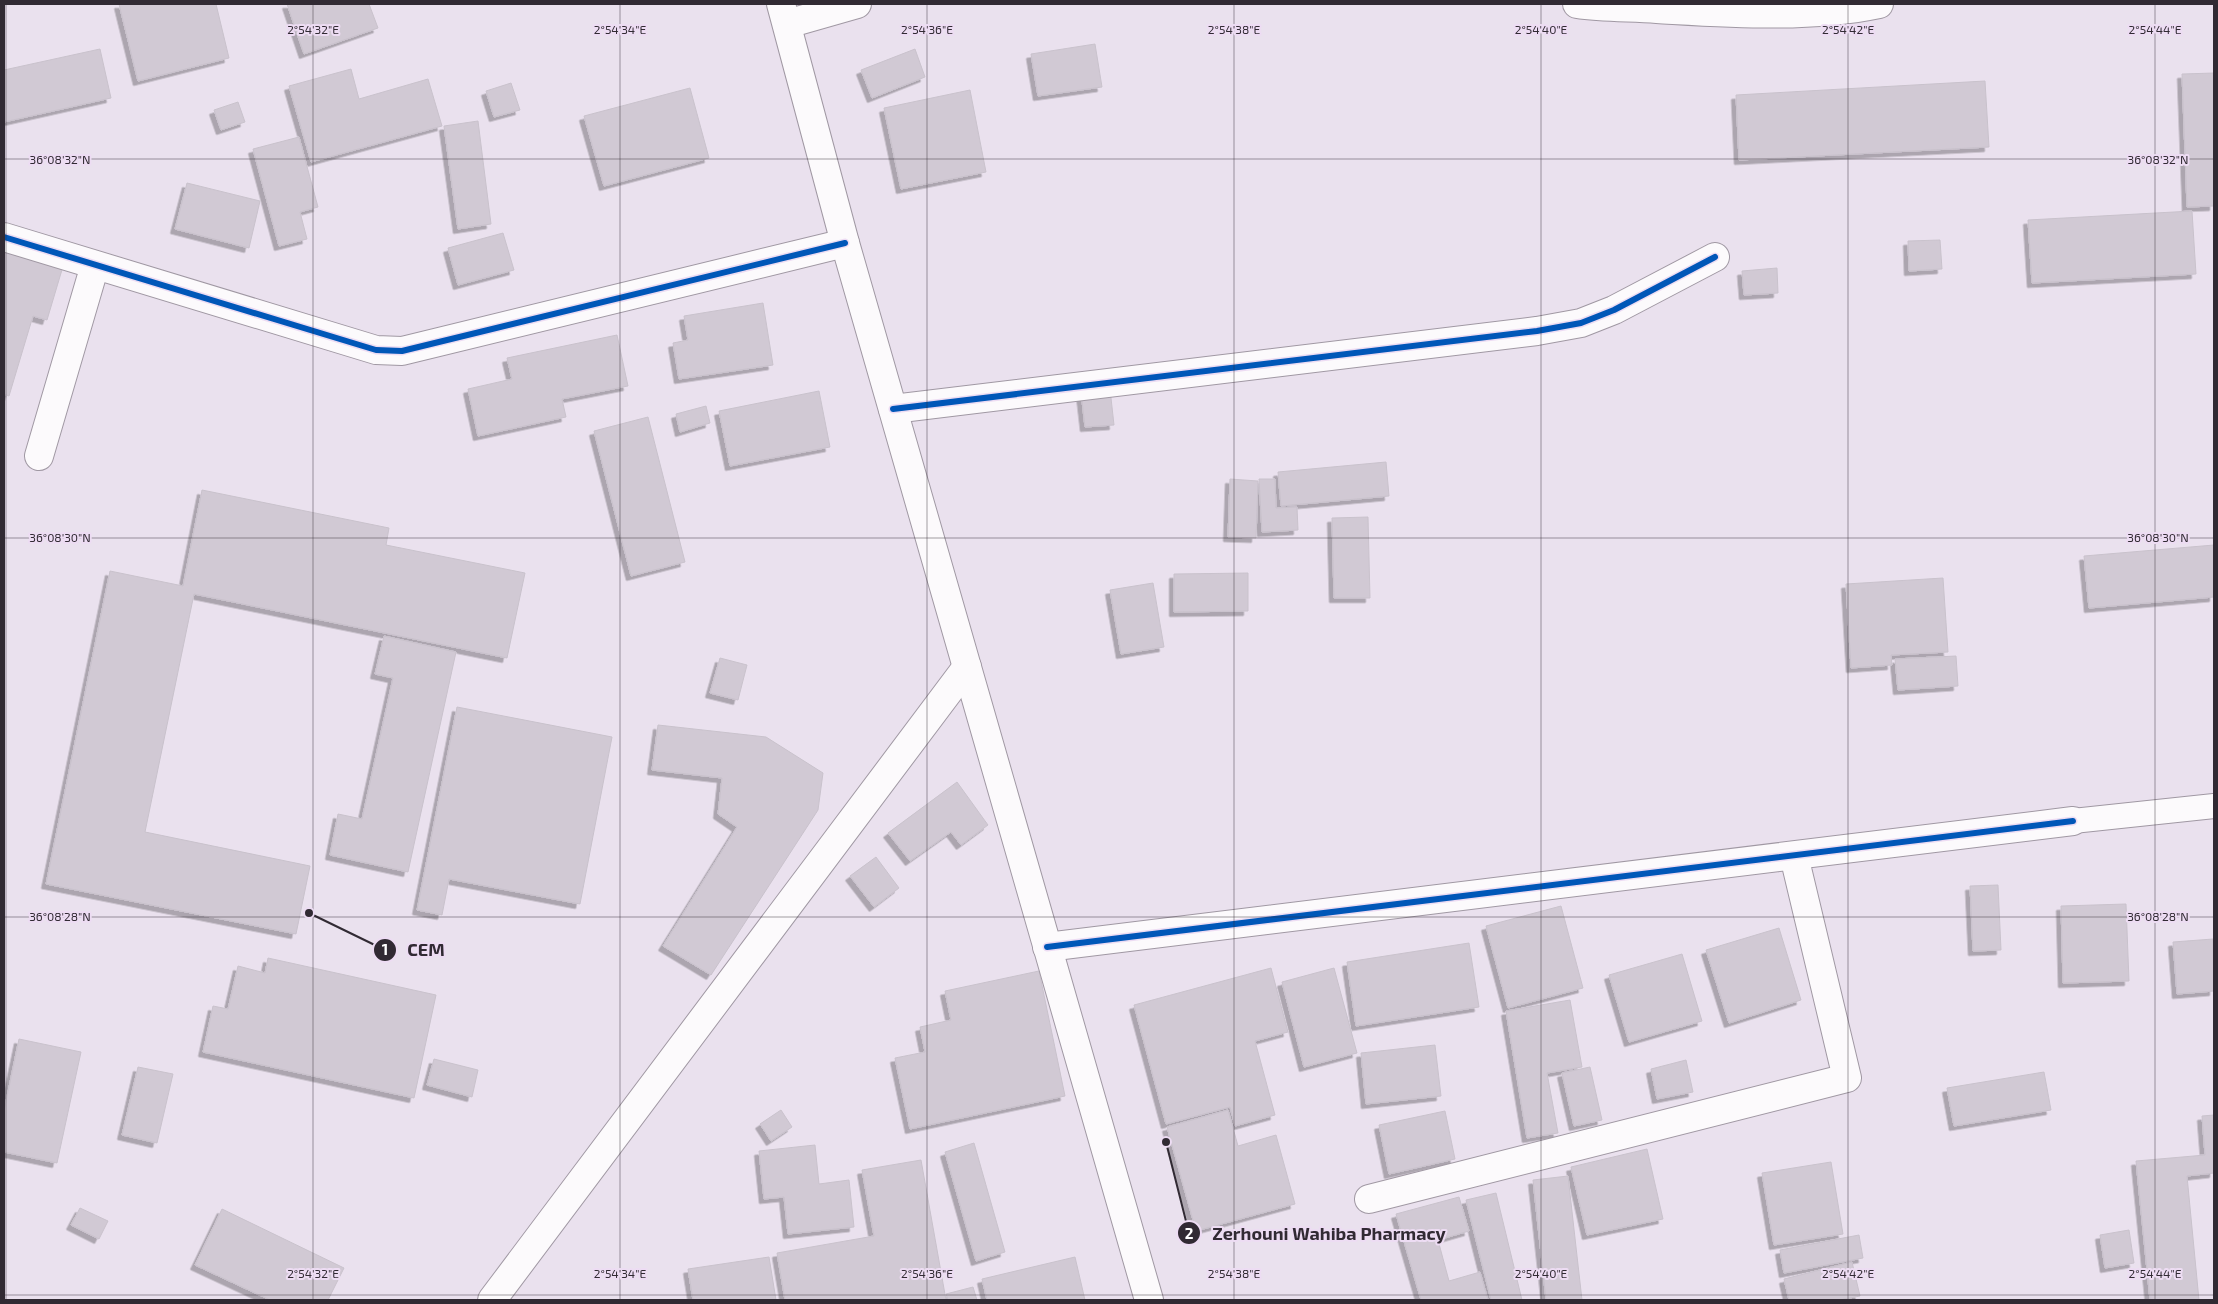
<svg xmlns="http://www.w3.org/2000/svg" width="2218" height="1304" font-family="'Exo 2',sans-serif">
<style>
.building{fill:#d1c9d4;stroke:#c9c2cc;filter:url(#shadow)}
.lines{fill:none;stroke-linecap:round;stroke-linejoin:round}
.lane-casing{stroke:#a098a3;stroke-width:26}
.street-casing{stroke:#a098a3;stroke-width:30}
.secondary-casing{stroke:#a098a3;stroke-width:30}
.lane{stroke:#fcfafc;stroke-width:24}
.street{stroke:#fcfafc;stroke-width:28}
.secondary{stroke:#fcfafc;stroke-width:28}
.cycleway-casing{stroke:#eddcf3;stroke-width:9}
.cycleway{stroke:#0057b8;stroke-width:6}
.ticks{fill:none;stroke:#312a33;stroke-width:1;stroke-opacity:0.45}
.ticks-label{font-size:12px;text-anchor:middle;fill:#312a33;stroke:#eddcf3;stroke-width:4;stroke-linejoin:round;paint-order:stroke}
.leader{fill:none;stroke:#312a33;stroke-width:2}
.callout-dot{fill:#312a33;stroke:#eddcf3;stroke-width:2}
.mark-label{font-size:15px;text-anchor:middle;font-weight:bold;fill:#fff}
.callout-label{font-size:18px;text-anchor:middle;font-weight:bold;fill:#312a33;stroke:#eddcf3;stroke-width:4;stroke-linejoin:round;paint-order:stroke}
</style>
<defs>
<filter id="shadow"><feDropShadow dx="-4.5" dy="4.5" stdDeviation="0" flood-color="#0004"/></filter>
</defs>
<rect width="100%" height="100%" fill="#eae1ee"/>
<path class="building" d="M119,4H216L229,58L138,81Z
M287,4H369L378,28L304,54Z
M1095,44L1102,87L1038,96L1031,54Z
M100,49L111,98L4,122V70Z
M915,49L925,77L872,98L861,70Z
M351,69L359,99L428,79L442,126L311,162L289,86Z
M2214,73V206L2187,207L2182,74Z
M1985,81L1989,147L1739,160L1736,95Z
M511,83L520,110L494,117L486,91Z
M690,88L709,158L604,186L584,116Z
M970,90L986,172L901,189L884,108Z
M238,102L245,122L221,130L214,110Z
M478,121L491,224L458,229L444,126Z
M299,137L318,207L300,212L307,239L279,246L253,149Z
M187,183L260,201L249,248L175,229Z
M2192,211L2196,274L2032,283L2028,220Z
M503,233L514,270L458,285L448,248Z
M1940,240L1942,269L1909,271L1908,241Z
M4,245L64,263L47,320L33,316L9,396L4,394Z
M1777,268L1778,293L1744,295L1742,271Z
M763,303L773,365L679,379L673,343L688,340L684,316Z
M617,335L628,386L562,399L566,417L478,436L468,389L512,379L507,358Z
M1110,389L1114,425L1085,427L1081,392Z
M819,391L830,447L730,466L719,411Z
M706,406L710,423L680,432L676,414Z
M648,417L685,562L631,576L594,431Z
M1386,462L1389,496L1281,506L1278,472Z
M1230,479L1258,481L1256,538L1228,537Z
M1259,479H1275L1276,508L1297,507L1298,530L1262,532Z
M202,490L389,528L386,545L525,573L507,658L194,594L145,832L310,866L296,934L46,884L110,571L183,586Z
M1368,517L1370,598H1334L1332,518Z
M2214,545V597L2089,608L2084,556Z
M1248,573V611L1174,612V574Z
M1943,578L1948,652L1891,655L1892,665L1851,668L1846,584Z
M1153,583L1164,647L1121,654L1110,590Z
M384,636L456,652L408,872L330,855L338,814L362,819L393,678L375,674Z
M1956,656L1958,686L1898,690L1895,659Z
M720,658L747,665L738,700L710,693Z
M457,707L612,737L580,904L449,879L442,915L417,910Z
M658,725L766,737L823,773L818,810L711,975L663,946L737,827L718,814L722,778L652,770Z
M957,782L988,825L961,845L951,832L910,861L888,833Z
M876,857L899,888L874,907L850,876Z
M1998,885L2001,950L1973,951L1970,886Z
M2126,904L2129,981L2063,983L2061,906Z
M1561,906L1583,988L1508,1008L1486,926Z
M1779,928L1801,1000L1729,1023L1706,950Z
M2213,939L2214,991L2177,994L2173,942Z
M1469,943L1479,1007L1356,1026L1347,962Z
M1682,954L1702,1021L1629,1042L1609,975Z
M268,958L436,995L414,1098L203,1052L213,1006L228,1009L238,966L265,973Z
M1271,968L1288,1032L1255,1041L1275,1115L1235,1126L1230,1107L1166,1124L1134,1005Z
M1334,968L1357,1053L1304,1067L1282,982Z
M1039,971L1065,1096L910,1129L895,1058L925,1052L920,1027L951,1020L945,991Z
M1570,1000L1582,1067L1547,1073L1558,1133L1527,1138L1506,1011Z
M19,1039L81,1052L57,1163L4,1152V1111Z
M1435,1045L1441,1096L1366,1104L1361,1053Z
M434,1059L478,1070L472,1097L427,1085Z
M1686,1060L1693,1092L1657,1099L1651,1069Z
M138,1067L173,1074L157,1143L122,1135Z
M1590,1067L1602,1120L1574,1126L1562,1073Z
M2044,1072L2051,1110L1954,1126L1947,1088Z
M781,1110L792,1127L771,1141L760,1124Z
M1228,1110L1238,1146L1276,1135L1295,1204L1196,1231L1167,1127Z
M1445,1111L1455,1159L1389,1174L1379,1125Z
M2214,1115V1173L2187,1176L2199,1300H2150L2136,1161L2205,1155L2202,1116Z
M974,1143L1005,1252L976,1261L945,1152Z
M815,1145L819,1184L849,1180L854,1227L788,1234L784,1197L764,1199L759,1151Z
M1647,1149L1663,1219L1587,1235L1571,1167Z
M921,1160L946,1300H785L777,1253L874,1236L862,1170Z
M1831,1162L1843,1234L1774,1245L1762,1173Z
M1568,1176L1582,1300H1546L1533,1180Z
M1496,1193L1522,1300H1491L1466,1200Z
M1459,1197L1469,1231L1438,1240L1449,1281L1480,1272L1488,1300H1421L1396,1214Z
M80,1208L108,1221L99,1239L71,1225Z
M222,1209L344,1268L328,1300H270L195,1265Z
M2129,1230L2134,1263L2105,1268L2100,1235Z
M1859,1235L1863,1258L1784,1273L1780,1250Z
M769,1257L776,1300H693L688,1269Z
M1075,1257L1085,1300H987L982,1279Z
M1852,1262L1860,1296L1840,1300H1789L1784,1279Z
M973,1287L977,1300H948L946,1294Z"/>
<g class="lines">
<defs>
<path id="lane" d="M2073,821L2214,806"/>
<path id="street" d="M1577,4C1603,8 1630,7 1657,9C1729,13 1807,19 1879,4
M787,24L857,4
M4,237L376,350L402,351L845,243
M893,409L1537,331L1581,323L1614,310L1715,257
M39,456L95,265
M1047,947L2073,821
M1369,1199L1847,1078L1794,856
M492,1300L967,667"/>
<path id="secondary" d="M781,4L845,243L1149,1300"/>
</defs>
<use href="#lane" class="lane-casing"/>
<use href="#street" class="street-casing"/>
<use href="#secondary" class="secondary-casing"/>
<use href="#lane" class="lane"/>
<use href="#street" class="street"/>
<use href="#secondary" class="secondary"/>
<defs>
<path id="cycleway" d="M4,237L376,350L402,351L845,243
M893,409L1537,331L1581,323L1614,310L1715,257
M1047,947L2073,821"/>
</defs>
<use href="#cycleway" class="cycleway-casing"/>
<use href="#cycleway" class="cycleway"/>
</g>
<path class="ticks" d="M6,4V1300M313,4V1300M620,4V1300M927,4V1300M1234,4V1300M1541,4V1300M1848,4V1300M2155,4V1300M4,159H2214M4,538H2214M4,917H2214M4,1295H2214"/>
<g class="ticks-label">
<text x="313" y="34">2°54'32"E</text>
<text x="620" y="34">2°54'34"E</text>
<text x="927" y="34">2°54'36"E</text>
<text x="1234" y="34">2°54'38"E</text>
<text x="1541" y="34">2°54'40"E</text>
<text x="1848" y="34">2°54'42"E</text>
<text x="2155" y="34">2°54'44"E</text>
<text x="60" y="164">36°08'32"N</text>
<text x="2158" y="164">36°08'32"N</text>
<text x="60" y="542">36°08'30"N</text>
<text x="2158" y="542">36°08'30"N</text>
<text x="60" y="921">36°08'28"N</text>
<text x="2158" y="921">36°08'28"N</text>
<text x="313" y="1278">2°54'32"E</text>
<text x="620" y="1278">2°54'34"E</text>
<text x="927" y="1278">2°54'36"E</text>
<text x="1234" y="1278">2°54'38"E</text>
<text x="1541" y="1278">2°54'40"E</text>
<text x="1848" y="1278">2°54'42"E</text>
<text x="2155" y="1278">2°54'44"E</text>
</g>
<path class="leader" d="M309 913L385 950M1166 1142L1189 1233"/>
<g class="callout-dot">
<circle cx="309" cy="913" r="5"/>
<circle cx="1166" cy="1142" r="5"/>
<circle cx="385" cy="950" r="12"/>
<circle cx="1189" cy="1233" r="12"/>
</g>
<g class="mark-label">
<text x="385" y="955">1</text>
<text x="1189" y="1239">2</text>
</g>
<g class="callout-label">
<text x="426" y="956">CEM</text>
<text x="1329" y="1240">Zerhouni Wahiba Pharmacy</text>
</g>
<rect width="2218" height="1304" fill="none" stroke="#312a33" stroke-width="10"/>
</svg>
